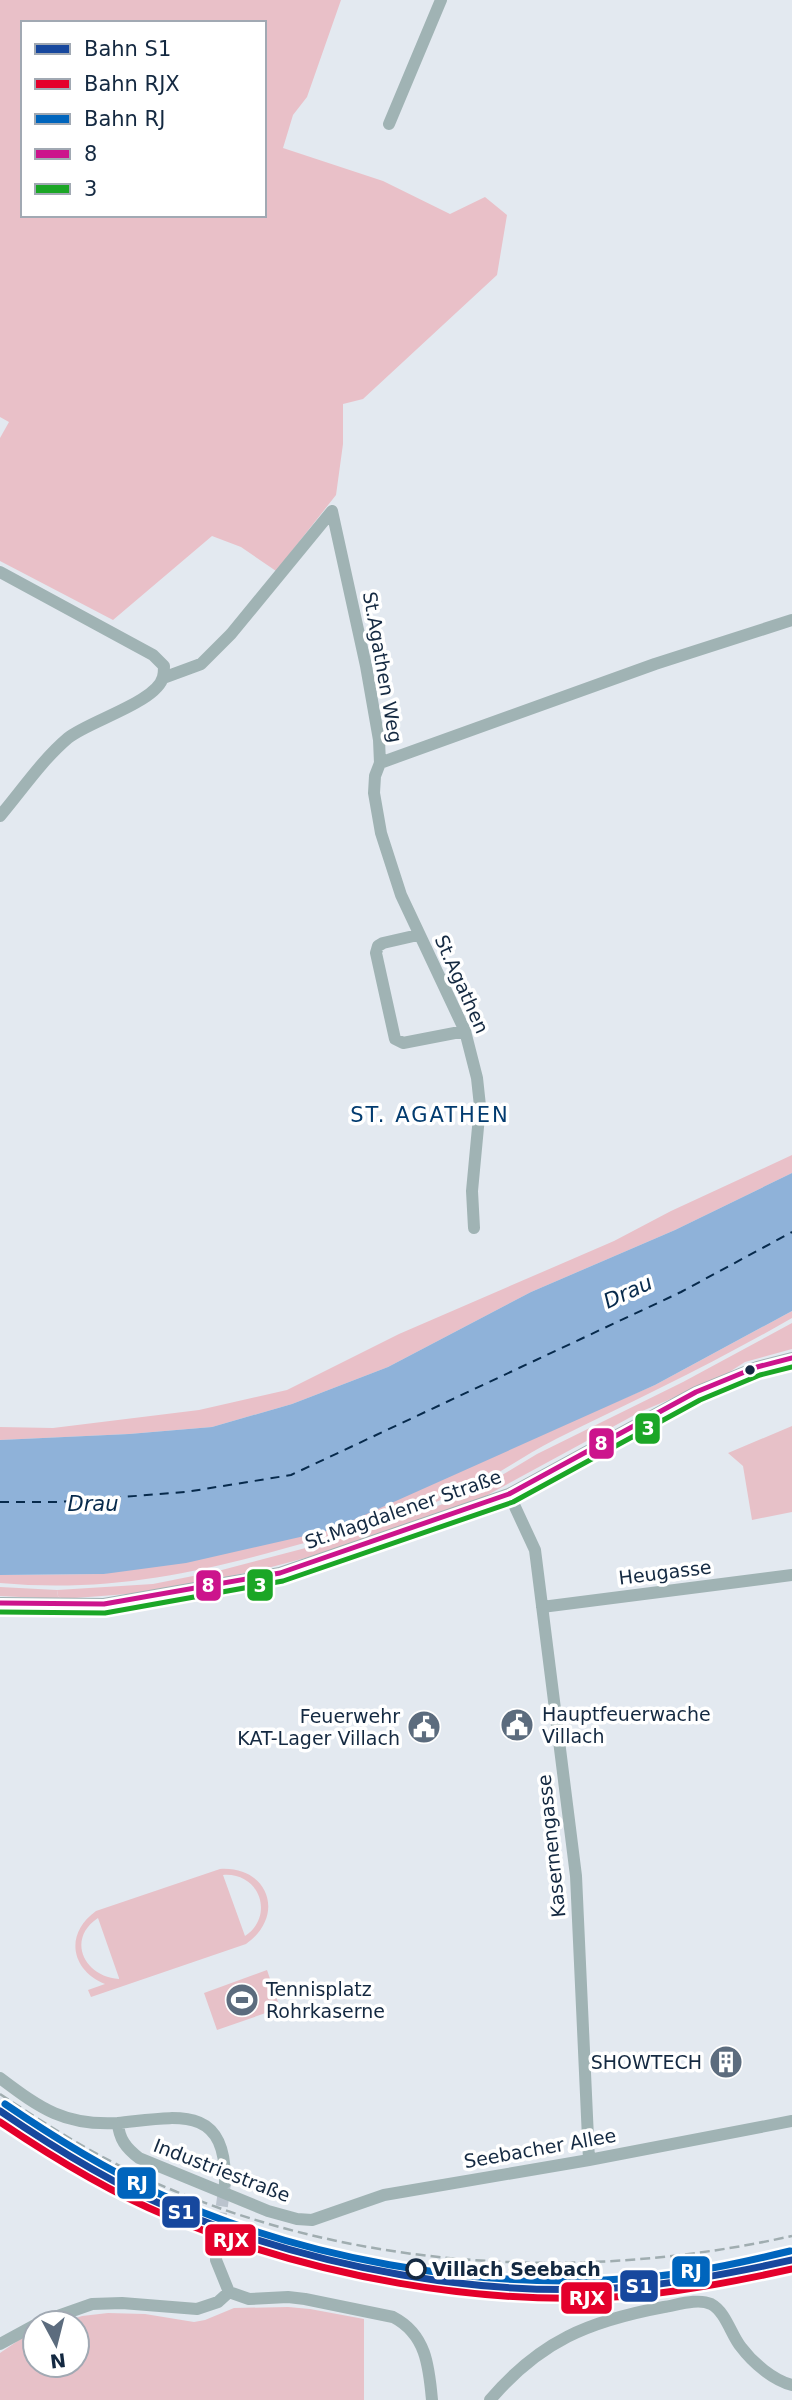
<svg xmlns="http://www.w3.org/2000/svg" width="792" height="2400" font-family="'DejaVu Sans',sans-serif">
<style>
.green{fill:#e7c1c8;fill-rule:evenodd}
.forest{fill:#e9c0c8;fill-rule:evenodd}
.water{fill:#8fb2d9}
.lines{fill:none;stroke-linecap:round;stroke-linejoin:round}
.ferry{stroke:#072a4c;stroke-width:2;stroke-dasharray:9 7;stroke-linecap:butt}
.minor-tunnel{stroke:#bac3cd;stroke-width:12;stroke-dasharray:12 6;stroke-linecap:butt}
.minor{stroke:#a0b3b4;stroke-width:12}
.rail{stroke:#a0adb0;stroke-width:2.5;stroke-dasharray:10 5;stroke-linecap:butt}
.bus-1-casing{stroke:#fff;stroke-width:10}
.bus-2-casing{stroke:#fff;stroke-width:10}
.bus-1{stroke:#cc148c;stroke-width:5}
.bus-2{stroke:#1ba626;stroke-width:5}
.rail-1-casing{stroke:#fff;stroke-width:12}
.rail-2-casing{stroke:#fff;stroke-width:12}
.rail-3-casing{stroke:#fff;stroke-width:12}
.rail-1{stroke:#17489e;stroke-width:7}
.rail-2{stroke:#e4002b;stroke-width:7}
.rail-3{stroke:#0065bd;stroke-width:7}
.bus-dot{fill:#142941;stroke:#fff;stroke-width:2.5}
.stop-dot{fill:#fff;stroke:#142941;stroke-width:3.5}
.labels{text-anchor:middle;dominant-baseline:central;stroke-width:7;stroke-linejoin:round;paint-order:stroke}
.street-label{font-size:19px;fill:#142941;stroke:#fff}
.poi-label{font-size:19px;fill:#142941;stroke:#fff;text-anchor:start}
.stop-label{font-size:19px;font-weight:bold;fill:#142941;stroke:#fff;text-anchor:start}
.neighbourhood-label{font-size:21px;letter-spacing:2px;fill:#023b6f;stroke:#fff}
.water-label{font-size:21px;font-style:italic;fill:#072a4c;stroke:#fff}
.line-badge{stroke:#fff;stroke-width:2.5}
.badge-label{font-size:19px;text-anchor:middle;font-weight:bold;fill:#fff}
</style>
<rect width="100%" height="100%" fill="#e3e9f0"/>
<path class="green" d="M792,1426V1512L752,1520L743,1466L728,1453Z
M0,1587L57,1590L58,1596L62,1599L0,1596Z
M220,1869C269,1866 286,1916 246,1944L91,1997L88,1990L105,1984C71,1970 64,1934 96,1911ZM223,1875C260,1872 275,1916 245,1936ZM98,1918L119,1978V1979C84,1977 66,1939 98,1918Z
M267,1970L280,2008L217,2030L204,1993Z
M288,2307L310,2309L364,2319V2400H0V2353L25,2336L35,2332V2365H77V2323H61L82,2316L108,2313L145,2314L194,2322L205,2320L234,2308Z"/>
<path class="forest" d="M0,0H341L307,97L293,115L283,148L383,181L450,214L485,197L507,215L497,275L363,399L343,404V444L336,495L276,571L241,547L212,536L113,620L0,561V438L9,422L0,417ZM23,23H264V215H23Z
M792,1155V1173L675,1230L531,1292L388,1367L292,1404L212,1427L129,1434L0,1440V1427L53,1428L199,1410L287,1390L399,1334L614,1241L671,1211Z
M792,1311V1318C716,1362 636,1400 556,1439C528,1453 502,1472 473,1486C420,1511 365,1527 308,1542C202,1572 111,1593 0,1583V1575L104,1574L553,1429L655,1385Z
M792,1323V1349L745,1362L720,1378L640,1412L471,1504L351,1546L260,1570L154,1592L62,1599L58,1596L57,1590L153,1584L218,1571L340,1539L414,1515L474,1492L537,1454L683,1382Z"/>
<path class="water" d="M792,1173V1311L655,1385L331,1530L186,1563L104,1574L0,1575V1440L129,1434L212,1427L292,1404L388,1367L531,1292L675,1230Z"/>
<g class="lines">
<path class="ferry" d="M0,1502H59L186,1492L291,1475L681,1292L792,1232"/>
<path class="minor-tunnel" d="M217,2242L225,2183"/>
<path class="minor" d="M389,124L441,0
M332,511L366,666L379,740L380,763L375,776L374,793L381,833L401,895L465,1031L477,1078L480,1106L472,1191L474,1228
M0,572L153,655L164,666C164,670 164,673 163,677C157,702 89,721 68,738C42,760 22,790 0,816
M163,678L201,664L231,634L332,511
M380,763L655,664L792,620
M418,935L383,943L378,946L376,953L395,1039L403,1043L465,1031
M509,1494L535,1550L576,1876L589,2160
M0,1603L104,1604L280,1573L509,1494L696,1392L757,1367L792,1358
M542,1607L792,1575
M0,2078C41,2109 65,2126 118,2123C119,2139 126,2148 139,2158L268,2211L297,2219L312,2220L384,2195L589,2160L792,2121
M118,2123C176,2117 227,2103 225,2183
M217,2242L216,2260L229,2292L249,2299L288,2297L305,2299L393,2317C426,2334 429,2366 432,2400
M38,2323L92,2304L122,2303L197,2309L218,2302L229,2292
M0,2344L35,2325
M490,2400C540,2341 589,2321 664,2307C677,2305 698,2298 711,2304C726,2312 731,2335 741,2347C753,2363 773,2380 792,2385"/>
<path class="rail" d="M0,2094C41,2121 83,2148 128,2170C332,2269 572,2285 792,2236
M0,2123L18,2135"/>
<defs>
<path id="bus-1" d="M0,1603L104,1604L280,1573L509,1494L696,1392L757,1367L792,1358"/>
<path id="bus-2" d="M0,1612L105,1613L283,1581L513,1502L700,1400L760,1375L792,1367"/>
</defs>
<use href="#bus-1" class="bus-1-casing"/>
<use href="#bus-2" class="bus-2-casing"/>
<use href="#bus-1" class="bus-1"/>
<use href="#bus-2" class="bus-2"/>
<defs>
<path id="rail-1" d="M0,2111C54,2148 110,2183 170,2208C312,2267 487,2301 641,2286C692,2281 742,2271 792,2260"/>
<path id="rail-2" d="M0,2122C52,2157 107,2191 165,2215C308,2276 486,2309 641,2295C692,2290 742,2280 792,2269"/>
<path id="rail-3" d="M5,2104C52,2136 100,2166 151,2190C297,2259 478,2291 638,2278C690,2274 740,2263 790,2251"/>
</defs>
<use href="#rail-1" class="rail-1-casing"/>
<use href="#rail-2" class="rail-2-casing"/>
<use href="#rail-3" class="rail-3-casing"/>
<use href="#rail-1" class="rail-1"/>
<use href="#rail-2" class="rail-2"/>
<use href="#rail-3" class="rail-3"/>
</g>
<defs>
<symbol id="civic-disc" viewBox="-11 -11 22 22"><circle r="9.5" fill="#5c6c7e" stroke="#fff"/><path d="M-.6-6.5H3V-4.5H.6V-3L4-1V1h2V6H-6V1h2V-1L-.6-3ZM-1.2 2.5V6h2.4V2.5Z" fill="#fff"/></symbol>
<symbol id="stadium-disc" viewBox="-11 -11 22 22"><circle r="9.5" fill="#5c6c7e" stroke="#fff"/><path d="M0-5a6.5 5 0 1 0 0 10a6.5 5 0 1 0 0-10ZM-3.5-1.8h7v3.6h-7Z" fill="#fff"/></symbol>
<symbol id="building-disc" viewBox="-11 -11 22 22"><circle r="9.5" fill="#5c6c7e" stroke="#fff"/><path d="M-4-6H4V6H1V3H-1V6H-4ZM-2.5-4.3h1.7v1.8h-1.7ZM.8-4.3h1.7v1.8H.8ZM-2.5-1h1.7V.8h-1.7ZM.8-1h1.7V.8H.8Z" fill="#fff"/></symbol>
</defs>
<g fill-rule="evenodd">
<use href="#civic-disc" x="498" y="1706" width="38" height="38"/>
<use href="#civic-disc" x="405" y="1708" width="38" height="38"/>
<use href="#stadium-disc" x="223" y="1981" width="38" height="38"/>
<use href="#building-disc" x="707" y="2043" width="38" height="38"/>
</g>
<circle class="bus-dot" cx="750" cy="1370" r="6"/>
<circle class="stop-dot" cx="416" cy="2269" r="9"/>
<g class="labels">
<g class="street-label">
<text transform="translate(383 667) rotate(80)">St.Agathen Weg</text>
<text transform="translate(462 984) rotate(66)">St.Agathen</text>
<text transform="translate(403 1509) rotate(-19)">St.Magdalener Straße</text>
<text transform="translate(665 1572) rotate(-7)">Heugasse</text>
<text transform="translate(551 1846) rotate(-96)">Kasernengasse</text>
<text transform="translate(540 2148) rotate(-10)">Seebacher Allee</text>
<text transform="translate(222 2170) rotate(21)">Industriestraße</text>
</g>
<g class="poi-label">
<text x="542" y="1714">Hauptfeuerwache<tspan x="542" dy="22">Villach</tspan></text>
<text x="400" y="1716" text-anchor="end">Feuerwehr<tspan x="400" dy="22">KAT-Lager Villach</tspan></text>
<text x="266" y="1989">Tennisplatz<tspan x="266" dy="22">Rohrkaserne</tspan></text>
<text x="702" y="2062" text-anchor="end">SHOWTECH</text>
</g>
<g class="stop-label">
<text x="432" y="2269">Villach Seebach</text>
</g>
<g class="neighbourhood-label">
<text x="430" y="1115">ST. AGATHEN</text>
</g>
<g class="water-label">
<text transform="translate(628 1292) rotate(-25)">Drau</text>
<text x="93" y="1504">Drau</text>
</g>
</g>
<g class="line-badge">
<rect x="634" y="1412" width="27" height="33" rx="7" fill="#1ba626"/>
<rect x="588" y="1427" width="27" height="33" rx="7" fill="#cc148c"/>
<rect x="246" y="1568" width="28" height="34" rx="7" fill="#1ba626"/>
<rect x="195" y="1569" width="27" height="33" rx="7" fill="#cc148c"/>
<rect x="116" y="2166" width="41" height="34" rx="7" fill="#0065bd"/>
<rect x="161" y="2195" width="40" height="34" rx="7" fill="#17489e"/>
<rect x="204" y="2223" width="53" height="34" rx="7" fill="#e4002b"/>
<rect x="671" y="2255" width="40" height="33" rx="7" fill="#0065bd"/>
<rect x="619" y="2269" width="40" height="34" rx="7" fill="#17489e"/>
<rect x="560" y="2281" width="53" height="34" rx="7" fill="#e4002b"/>
</g>
<g class="badge-label">
<text x="648" y="1435">3</text>
<text x="601" y="1450">8</text>
<text x="260" y="1592">3</text>
<text x="208" y="1592">8</text>
<text x="137" y="2190">RJ</text>
<text x="181" y="2219">S1</text>
<text x="231" y="2247">RJX</text>
<text x="691" y="2278">RJ</text>
<text x="639" y="2293">S1</text>
<text x="587" y="2305">RJX</text>
</g>
<rect x="21" y="21" width="245" height="196" fill="#ffffff" stroke="#a1a9b3" stroke-width="2"/>
<rect x="35" y="44" width="35" height="10" fill="#17489e" stroke="#a1a9b3" stroke-width="2"/>
<text x="84" y="56" font-size="21" fill="#142941">Bahn S1</text>
<rect x="35" y="79" width="35" height="10" fill="#e4002b" stroke="#a1a9b3" stroke-width="2"/>
<text x="84" y="91" font-size="21" fill="#142941">Bahn RJX</text>
<rect x="35" y="114" width="35" height="10" fill="#0065bd" stroke="#a1a9b3" stroke-width="2"/>
<text x="84" y="126" font-size="21" fill="#142941">Bahn RJ</text>
<rect x="35" y="149" width="35" height="10" fill="#cc148c" stroke="#a1a9b3" stroke-width="2"/>
<text x="84" y="161" font-size="21" fill="#142941">8</text>
<rect x="35" y="184" width="35" height="10" fill="#1ba626" stroke="#a1a9b3" stroke-width="2"/>
<text x="84" y="196" font-size="21" fill="#142941">3</text>
<g transform="translate(56 2344) rotate(173)"><circle r="33" fill="#ffffff" stroke="#a1a9b3" stroke-width="2"/>
<path d="M0-5L12 26L0 18L-12 26Z" fill="#5c6c7e"/>
<text y="-10" font-size="19" font-weight="bold" text-anchor="middle" fill="#142941">N</text>
</g>
</svg>
